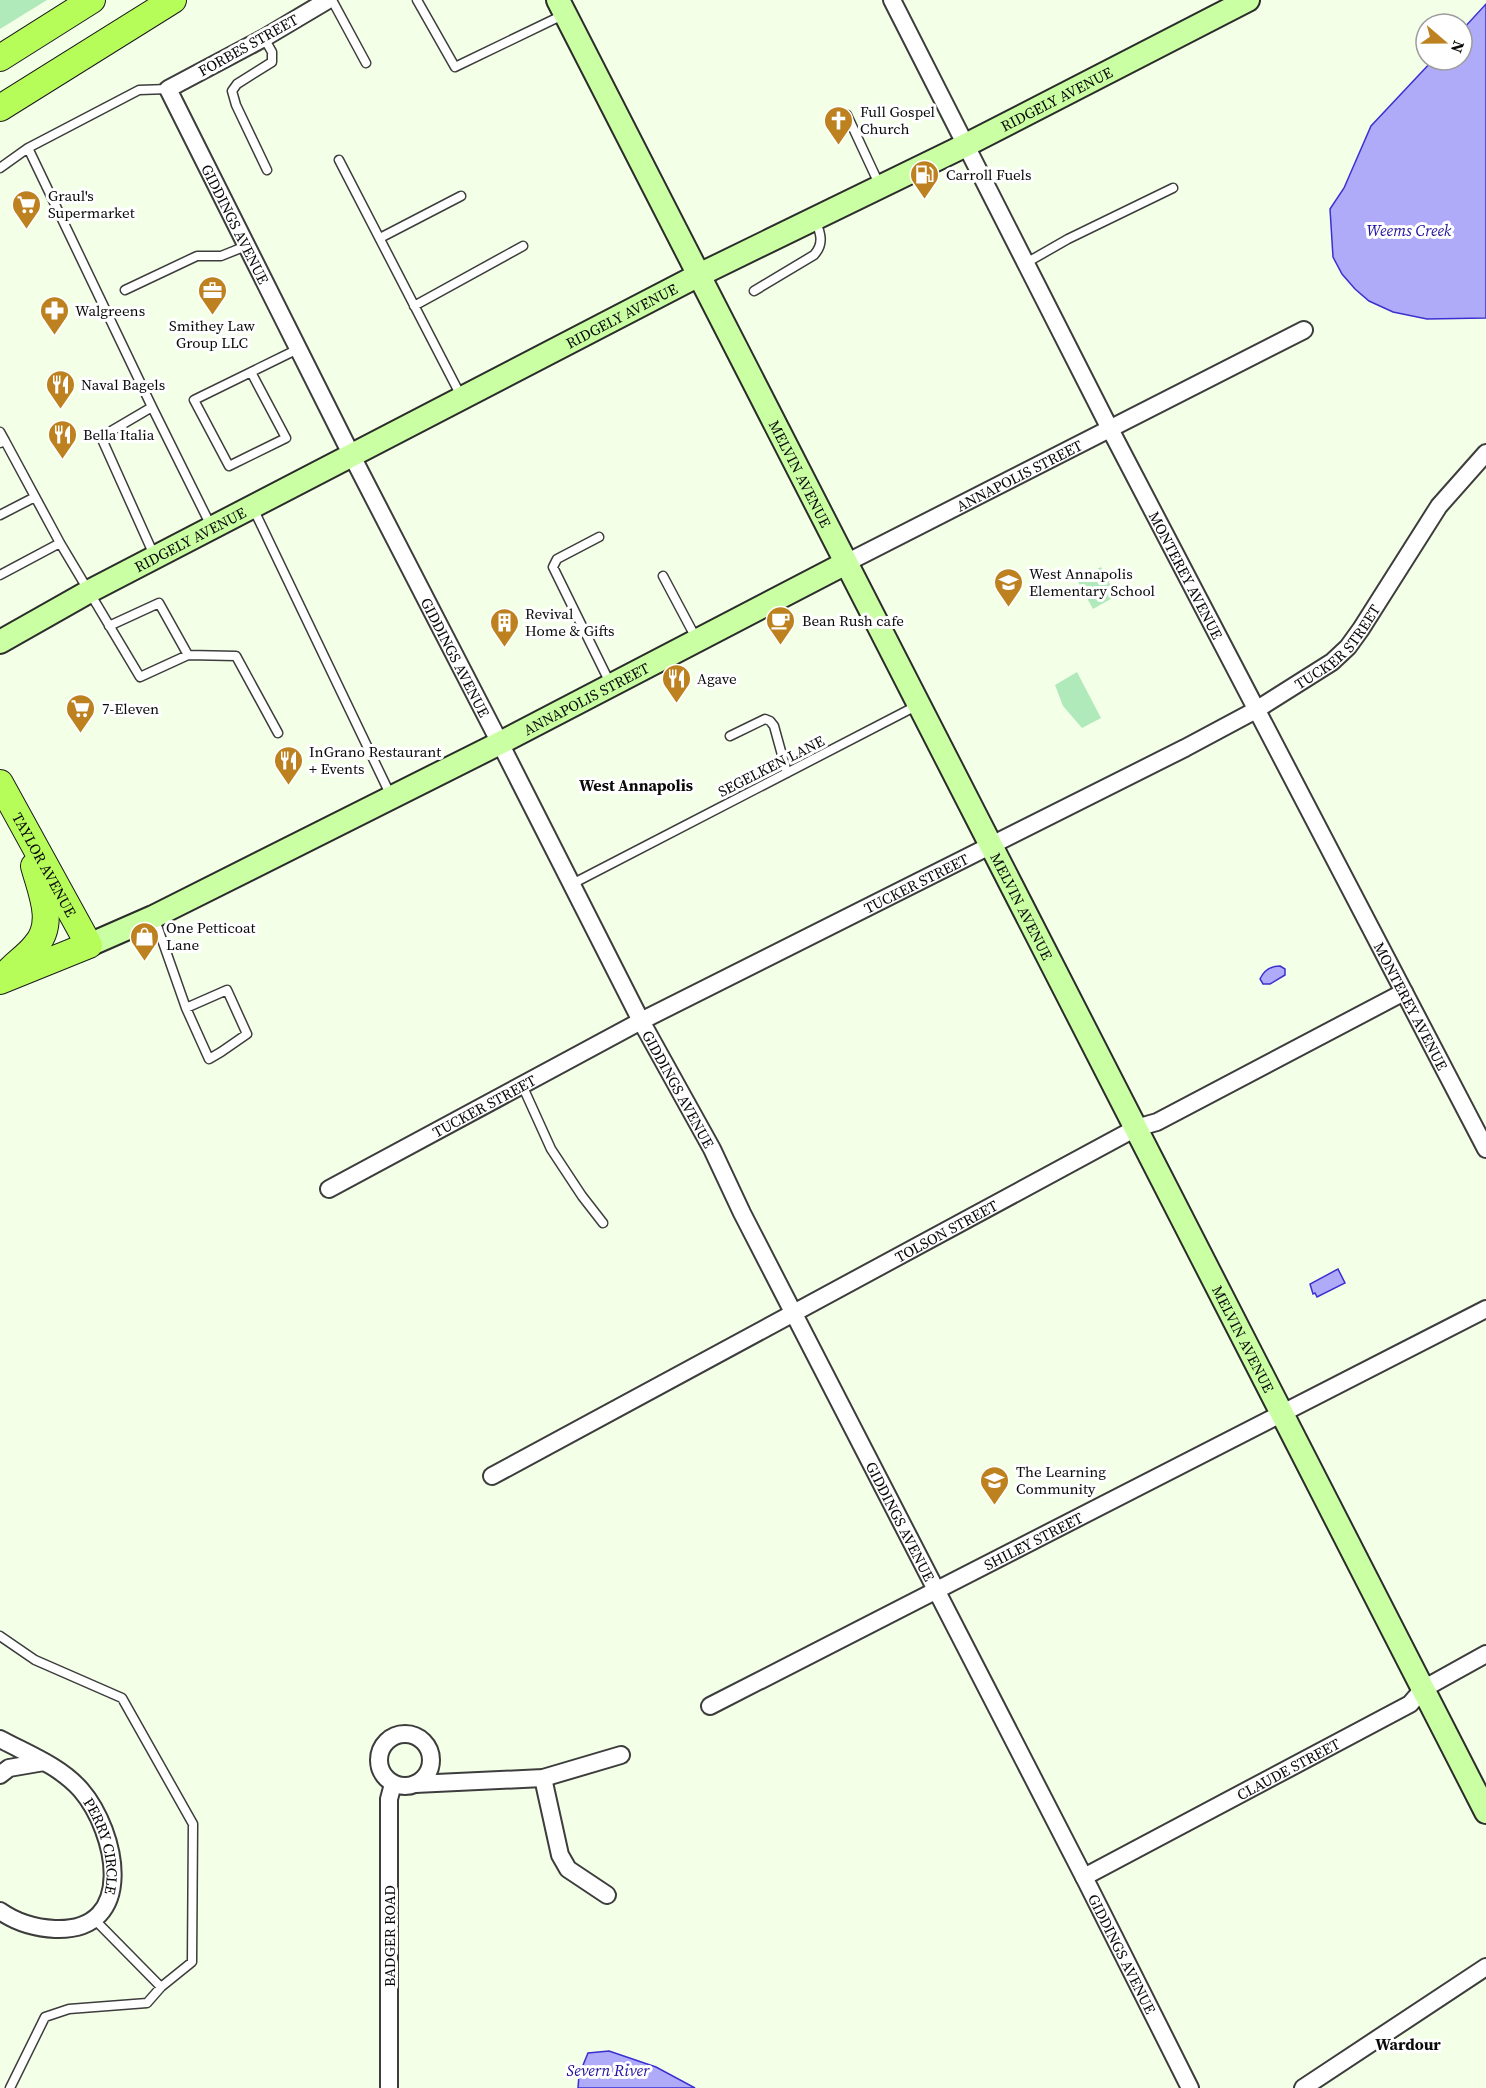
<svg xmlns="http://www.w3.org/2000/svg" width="1486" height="2088" font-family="'Source Serif 4',serif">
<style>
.green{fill:#b1eaba}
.water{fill:#afabf8;stroke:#3b30d1;stroke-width:1.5}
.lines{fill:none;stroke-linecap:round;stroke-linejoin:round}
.lane-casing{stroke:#3d3d3d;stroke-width:11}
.street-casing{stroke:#3d3d3d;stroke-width:20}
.secondary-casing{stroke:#2c2c2c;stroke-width:26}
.primary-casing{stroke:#1b1b1b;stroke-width:28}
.lane{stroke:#fff;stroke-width:8}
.street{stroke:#fff;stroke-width:16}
.secondary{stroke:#cbffa3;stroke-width:22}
.primary{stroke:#b7fd5a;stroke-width:26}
.labels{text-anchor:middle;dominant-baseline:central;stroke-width:6;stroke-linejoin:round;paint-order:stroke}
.street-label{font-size:15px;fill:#0a0a0a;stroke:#fff}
.poi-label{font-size:15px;fill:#0a0a0a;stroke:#fff;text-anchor:start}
.water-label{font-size:16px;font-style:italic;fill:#21119e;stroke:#fff}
.neighbourhood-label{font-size:16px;font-weight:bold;fill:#0a0a0a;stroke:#fff}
</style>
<rect width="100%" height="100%" fill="#f4ffe8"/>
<path class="green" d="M0,0H47L0,29Z
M1101,567L1116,596L1093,609L1077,580Z
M1077,672L1101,718L1082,728L1063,706L1055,685Z"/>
<path class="water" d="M1486,4V318L1427,319L1393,312L1369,301L1355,289L1342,274L1333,257L1330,209L1344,188L1371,126L1433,60H1462V30Z
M1280,966L1285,969V975L1270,984H1263L1260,979C1264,970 1271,966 1280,966Z
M1338,1269L1345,1283L1317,1297L1315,1293L1313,1294L1310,1284Z
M609,2051L656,2067L695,2088H578L579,2075L588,2053Z"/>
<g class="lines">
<defs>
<path id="lane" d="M332,0L366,63
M417,0L455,67L565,14
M264,38L272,52V62L237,84L232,91L236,105L267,170
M847,115L880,186
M28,148L152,407L212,528
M339,160L461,396
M0,168L28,148L139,90L168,89
M380,238L461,196
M1026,263L1068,239L1173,188
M125,290L197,256H221L246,246
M754,291L814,255C825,243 820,232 815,219
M414,306L523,246
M251,372L286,438L229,466L194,400L298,349
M152,407L101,437L154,555
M0,432L5,441L0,443
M5,441L60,543L140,677L188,655L236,656L278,733
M253,508L391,796
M0,515L35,497
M599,537L557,559L553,567L611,685
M0,575L60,543
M663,576L697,640
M109,626L159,603L188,655
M730,736L765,719L770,721L774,726L787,773
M572,884L918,705
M154,917L186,1008L227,990L247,1034L221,1052L209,1059L186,1008
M522,1085L551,1149L582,1196L603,1223
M0,1636L35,1660L122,1698L193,1824L192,1962L161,1987
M10,2088L45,2017L69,2009L147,2003L161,1987L95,1920"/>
<g id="street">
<path id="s1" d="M328,0L264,38L168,89L352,456L500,743L641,1021L712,1149L742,1213L1086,1881L1190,2088"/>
<path id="s2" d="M892,0L1110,429L1486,1149"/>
<path id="s3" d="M846,563L1304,330"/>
<path id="s4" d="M329,1189L641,1021L1185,748L1256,710L1332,662L1348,647L1361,629L1439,506L1486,453"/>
<path id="s5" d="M492,1476L1136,1128L1157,1122L1404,992"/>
<path id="s6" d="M710,1706L1486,1309"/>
<circle cx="405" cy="1760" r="26"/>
<path id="s7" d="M0,1739C28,1754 60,1766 81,1790C117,1832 138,1932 55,1929C35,1928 17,1923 0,1911"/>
<path d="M0,1775L9,1768L44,1762"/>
<path d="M543,1778L560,1855L568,1869L607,1895"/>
<path d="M415,1784L543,1778L621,1755"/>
<path id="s8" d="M1084,1877L1410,1704L1423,1689L1486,1654"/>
<path d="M389,2088V1799L393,1784"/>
<path d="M1303,2088L1486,1967"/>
</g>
<g id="secondary">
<path id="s9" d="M558,0L1486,1812"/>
<path id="s10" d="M0,642L90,591L699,275L966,145L1248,0"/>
<path id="s11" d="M89,945L153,917L500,743L846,563"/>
</g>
<g id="primary">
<path d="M0,58L92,0"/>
<path d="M0,108L173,0"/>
<path id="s12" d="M0,783L89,945L0,981"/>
<path d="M8,972C16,963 27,956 35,946C56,924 41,892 34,866"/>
</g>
</defs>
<use href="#lane" class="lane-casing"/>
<use href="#street" class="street-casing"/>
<use href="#secondary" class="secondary-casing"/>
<use href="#primary" class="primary-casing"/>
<use href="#lane" class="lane"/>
<use href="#street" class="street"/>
<use href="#secondary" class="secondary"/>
<use href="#primary" class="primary"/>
</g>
<defs>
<symbol id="church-pin" viewBox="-11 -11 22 30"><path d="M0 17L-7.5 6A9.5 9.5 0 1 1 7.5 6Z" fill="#bd821f" stroke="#fff"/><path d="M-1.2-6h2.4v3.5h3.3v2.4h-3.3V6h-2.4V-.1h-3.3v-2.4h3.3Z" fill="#fff"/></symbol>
<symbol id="fuel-pin" viewBox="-11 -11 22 30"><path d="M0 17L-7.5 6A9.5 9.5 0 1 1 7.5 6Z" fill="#bd821f" stroke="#fff"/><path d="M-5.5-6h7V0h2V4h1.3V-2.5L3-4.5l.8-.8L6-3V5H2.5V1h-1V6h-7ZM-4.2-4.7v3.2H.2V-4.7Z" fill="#fff"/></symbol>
<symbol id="supermarket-pin" viewBox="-11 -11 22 30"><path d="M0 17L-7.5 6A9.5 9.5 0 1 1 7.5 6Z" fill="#bd821f" stroke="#fff"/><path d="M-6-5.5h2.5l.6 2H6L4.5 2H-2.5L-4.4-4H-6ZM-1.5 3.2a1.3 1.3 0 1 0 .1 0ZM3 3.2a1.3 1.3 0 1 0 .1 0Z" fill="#fff"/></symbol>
<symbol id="office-pin" viewBox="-11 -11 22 30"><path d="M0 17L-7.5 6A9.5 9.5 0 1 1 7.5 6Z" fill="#bd821f" stroke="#fff"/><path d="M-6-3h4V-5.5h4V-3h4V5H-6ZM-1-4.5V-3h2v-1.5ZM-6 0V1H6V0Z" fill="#fff"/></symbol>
<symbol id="pharmacy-pin" viewBox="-11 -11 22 30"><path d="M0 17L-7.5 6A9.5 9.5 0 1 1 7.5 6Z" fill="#bd821f" stroke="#fff"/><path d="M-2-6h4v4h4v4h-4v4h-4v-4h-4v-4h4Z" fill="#fff"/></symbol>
<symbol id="restaurant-pin" viewBox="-11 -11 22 30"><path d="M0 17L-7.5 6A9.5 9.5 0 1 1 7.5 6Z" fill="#bd821f" stroke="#fff"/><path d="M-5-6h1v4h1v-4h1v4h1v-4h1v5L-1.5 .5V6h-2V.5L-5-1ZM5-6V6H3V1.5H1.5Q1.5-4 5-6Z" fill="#fff"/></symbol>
<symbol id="school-pin" viewBox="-11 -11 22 30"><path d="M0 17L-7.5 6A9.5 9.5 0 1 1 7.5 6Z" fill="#bd821f" stroke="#fff"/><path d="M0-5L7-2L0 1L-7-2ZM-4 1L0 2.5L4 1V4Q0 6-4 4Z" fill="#fff"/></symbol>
<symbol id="cafe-pin" viewBox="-11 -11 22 30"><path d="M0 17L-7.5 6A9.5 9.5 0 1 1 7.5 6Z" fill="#bd821f" stroke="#fff"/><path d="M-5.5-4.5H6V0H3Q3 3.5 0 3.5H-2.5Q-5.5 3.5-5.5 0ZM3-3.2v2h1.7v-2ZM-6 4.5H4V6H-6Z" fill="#fff"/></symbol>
<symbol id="building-pin" viewBox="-11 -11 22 30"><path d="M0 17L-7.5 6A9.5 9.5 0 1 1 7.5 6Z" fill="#bd821f" stroke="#fff"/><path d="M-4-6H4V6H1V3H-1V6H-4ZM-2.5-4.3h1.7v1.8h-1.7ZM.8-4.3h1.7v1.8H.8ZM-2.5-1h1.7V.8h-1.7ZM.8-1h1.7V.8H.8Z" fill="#fff"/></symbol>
<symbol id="shop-pin" viewBox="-11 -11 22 30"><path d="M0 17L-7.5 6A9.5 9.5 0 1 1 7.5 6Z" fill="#bd821f" stroke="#fff"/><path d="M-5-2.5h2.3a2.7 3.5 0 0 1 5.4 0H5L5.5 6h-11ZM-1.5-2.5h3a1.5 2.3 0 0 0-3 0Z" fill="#fff"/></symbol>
</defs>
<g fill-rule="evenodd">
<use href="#church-pin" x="822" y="104" width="33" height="45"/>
<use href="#fuel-pin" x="908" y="158" width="33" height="45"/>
<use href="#supermarket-pin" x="10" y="188" width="33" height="45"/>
<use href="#office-pin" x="196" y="274" width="33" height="45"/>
<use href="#pharmacy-pin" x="38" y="294" width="33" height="45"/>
<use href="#restaurant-pin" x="44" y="368" width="33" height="45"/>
<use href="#restaurant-pin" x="46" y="418" width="33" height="45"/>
<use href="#school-pin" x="992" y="566" width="33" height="45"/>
<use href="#cafe-pin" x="764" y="604" width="33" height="45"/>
<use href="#building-pin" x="488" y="606" width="33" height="45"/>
<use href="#restaurant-pin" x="660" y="662" width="33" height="45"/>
<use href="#supermarket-pin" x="64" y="692" width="33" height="45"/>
<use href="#restaurant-pin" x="272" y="744" width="33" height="45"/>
<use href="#shop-pin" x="128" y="920" width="33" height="45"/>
<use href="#school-pin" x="978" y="1464" width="33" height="45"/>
</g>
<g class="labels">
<g class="street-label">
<text transform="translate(248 45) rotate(-29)">FORBES STREET</text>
<text stroke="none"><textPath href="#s10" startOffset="1188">RIDGELY AVENUE</textPath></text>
<text stroke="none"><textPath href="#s1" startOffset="334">GIDDINGS AVENUE</textPath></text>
<text stroke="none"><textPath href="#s10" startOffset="702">RIDGELY AVENUE</textPath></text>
<text stroke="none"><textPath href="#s9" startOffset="532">MELVIN AVENUE</textPath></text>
<text stroke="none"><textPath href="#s3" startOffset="194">ANNAPOLIS STREET</textPath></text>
<text stroke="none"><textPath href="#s10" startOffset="216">RIDGELY AVENUE</textPath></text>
<text stroke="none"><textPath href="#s2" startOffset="646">MONTEREY AVENUE</textPath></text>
<text stroke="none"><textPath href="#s4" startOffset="1148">TUCKER STREET</textPath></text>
<text stroke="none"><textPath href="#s1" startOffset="820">GIDDINGS AVENUE</textPath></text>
<text stroke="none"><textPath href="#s11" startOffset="555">ANNAPOLIS STREET</textPath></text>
<text transform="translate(771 766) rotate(-27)">SEGELKEN LANE</text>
<text stroke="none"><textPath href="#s12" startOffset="93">TAYLOR AVENUE</textPath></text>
<text stroke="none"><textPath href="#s4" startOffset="662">TUCKER STREET</textPath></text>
<text stroke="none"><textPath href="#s9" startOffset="1018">MELVIN AVENUE</textPath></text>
<text stroke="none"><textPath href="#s2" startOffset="1132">MONTEREY AVENUE</textPath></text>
<text stroke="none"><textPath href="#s1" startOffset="1306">GIDDINGS AVENUE</textPath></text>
<text stroke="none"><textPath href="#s4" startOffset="176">TUCKER STREET</textPath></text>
<text stroke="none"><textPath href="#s5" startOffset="516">TOLSON STREET</textPath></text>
<text stroke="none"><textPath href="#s9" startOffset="1504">MELVIN AVENUE</textPath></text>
<text stroke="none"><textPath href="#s1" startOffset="1792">GIDDINGS AVENUE</textPath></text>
<text stroke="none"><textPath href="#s6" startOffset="363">SHILEY STREET</textPath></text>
<text stroke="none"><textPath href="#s8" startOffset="231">CLAUDE STREET</textPath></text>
<text stroke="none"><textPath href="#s7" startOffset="158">PERRY CIRCLE</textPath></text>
<text transform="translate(389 1936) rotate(-90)">BADGER ROAD</text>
<text stroke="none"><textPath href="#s1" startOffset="2278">GIDDINGS AVENUE</textPath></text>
</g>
<g class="poi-label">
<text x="860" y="111">Full Gospel<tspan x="860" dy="17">Church</tspan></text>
<text x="946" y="174">Carroll Fuels</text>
<text x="48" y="195">Graul's<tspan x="48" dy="17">Supermarket</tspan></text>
<text x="75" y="310">Walgreens</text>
<text x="212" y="325" text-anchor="middle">Smithey Law<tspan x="212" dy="17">Group LLC</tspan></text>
<text x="81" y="384">Naval Bagels</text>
<text x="83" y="434">Bella Italia</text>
<text x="1029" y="573">West Annapolis<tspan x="1029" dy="17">Elementary School</tspan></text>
<text x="525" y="613">Revival<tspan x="525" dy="17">Home &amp; Gifts</tspan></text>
<text x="802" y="620">Bean Rush cafe</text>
<text x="697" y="678">Agave</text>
<text x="102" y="708">7-Eleven</text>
<text x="309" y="751">InGrano Restaurant<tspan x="309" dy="17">+ Events</tspan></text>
<text x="166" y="927">One Petticoat<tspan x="166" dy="17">Lane</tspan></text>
<text x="1016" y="1471">The Learning<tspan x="1016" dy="17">Community</tspan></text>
</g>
<g class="water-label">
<text x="1409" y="230">Weems Creek</text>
<text x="608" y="2070">Severn River</text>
</g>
<g class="neighbourhood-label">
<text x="636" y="785">West Annapolis</text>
<text x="1408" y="2044">Wardour</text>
</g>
</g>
<g transform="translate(1444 42) rotate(110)"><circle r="28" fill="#ffffff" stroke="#9d9d9d" stroke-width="1.5"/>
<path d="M0-4.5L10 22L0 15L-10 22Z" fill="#bd821f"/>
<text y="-9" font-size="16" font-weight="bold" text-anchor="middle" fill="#0a0a0a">N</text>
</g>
</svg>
